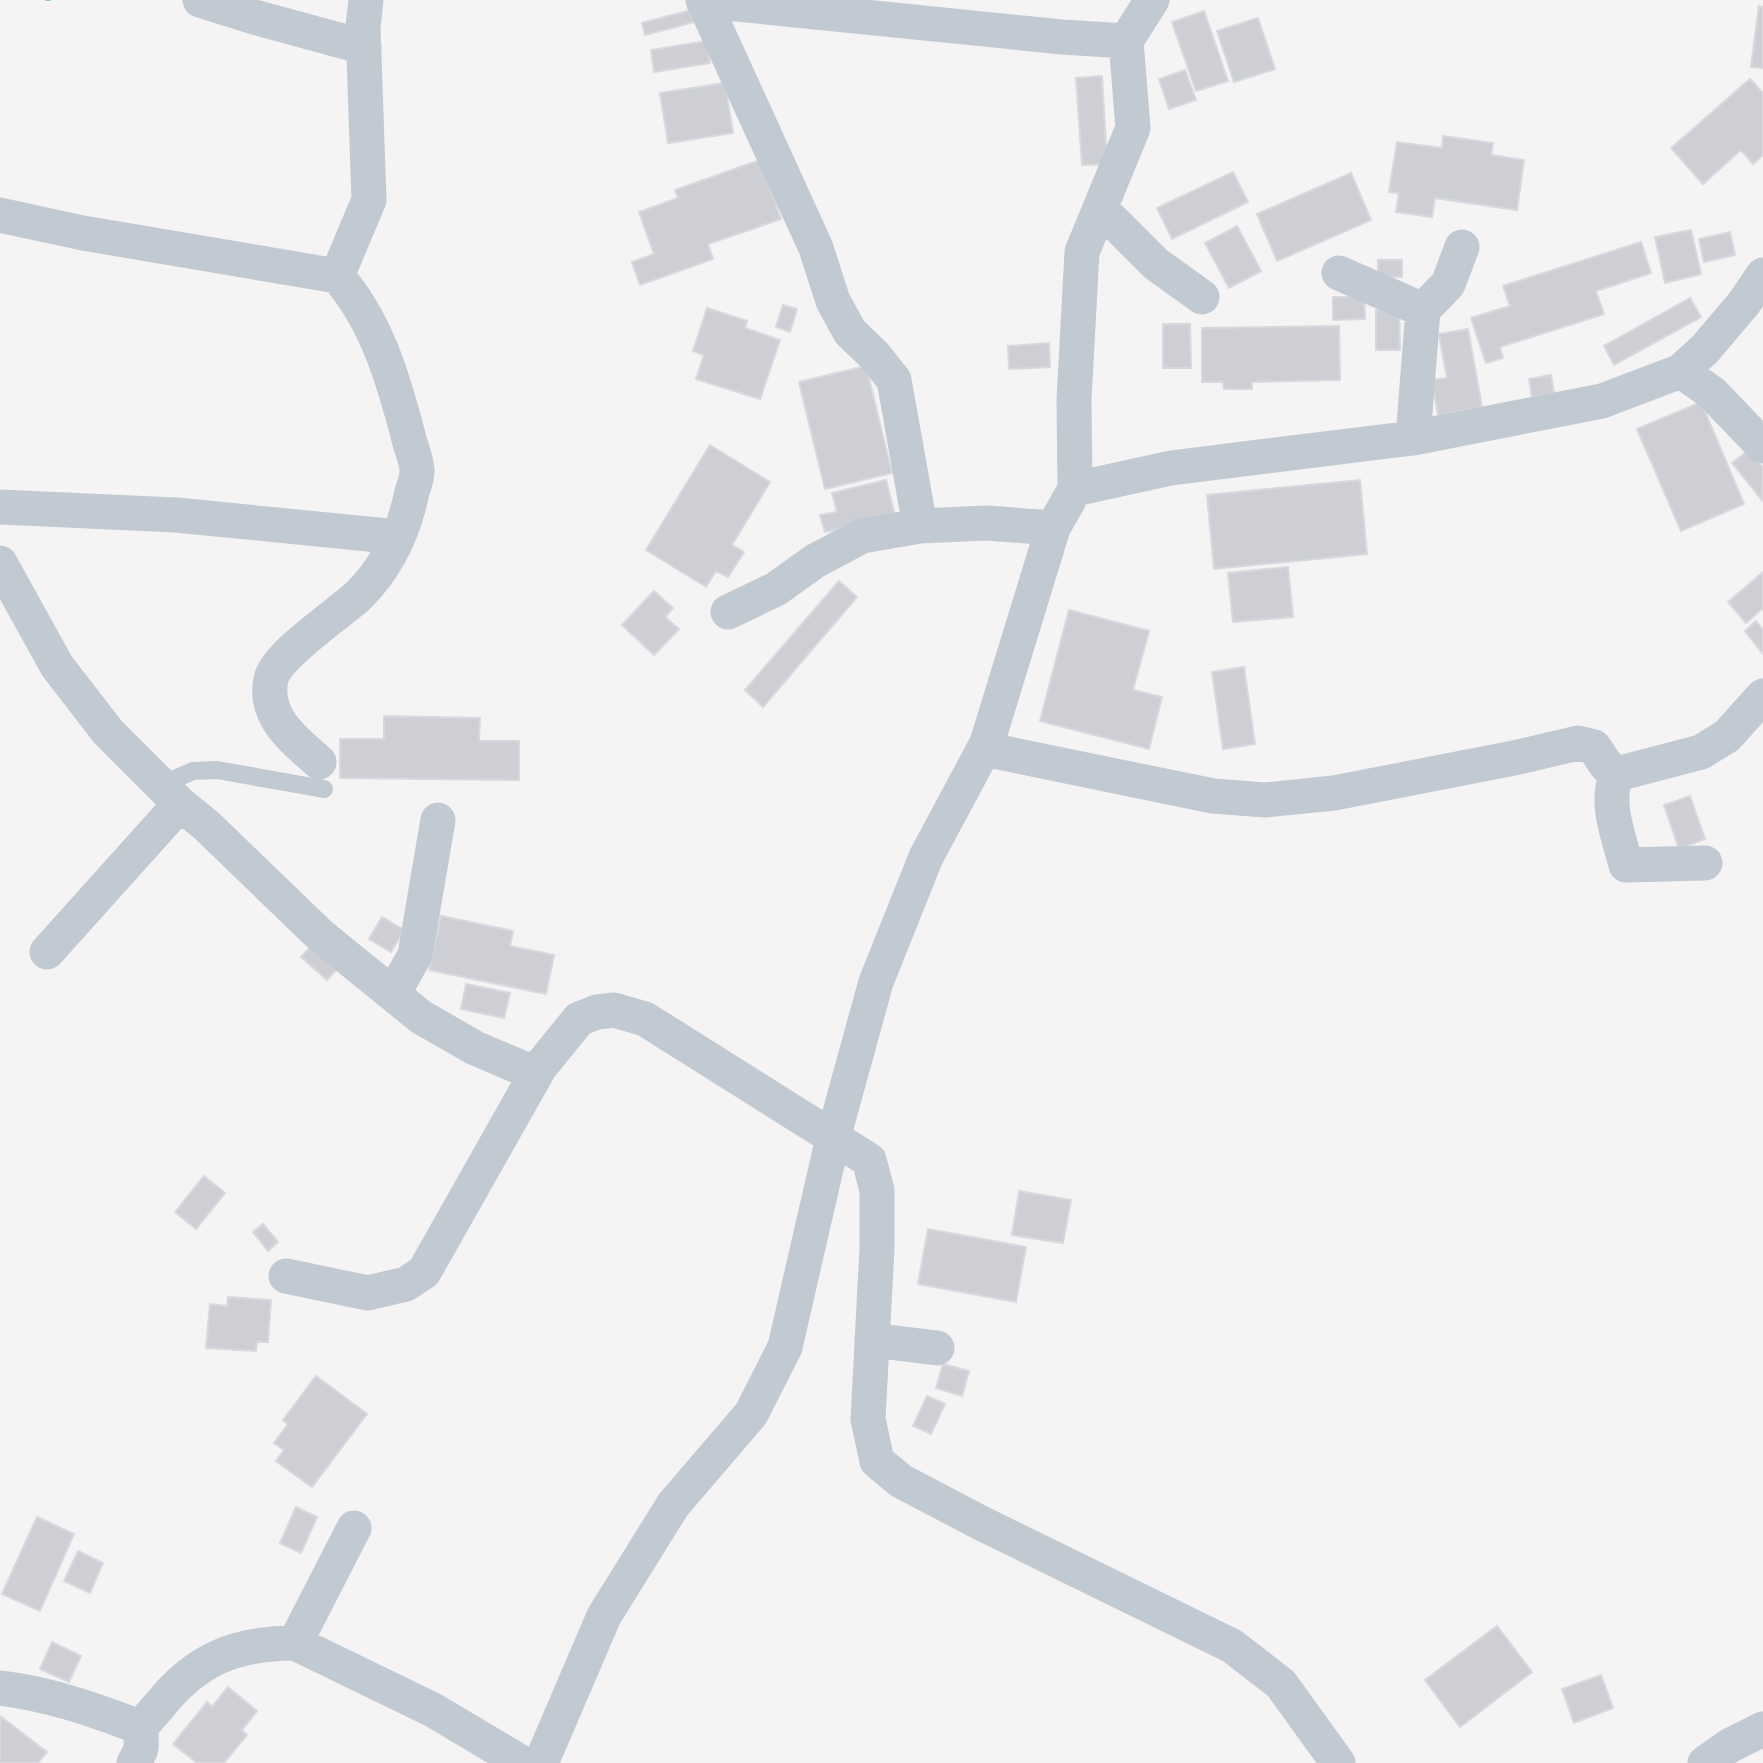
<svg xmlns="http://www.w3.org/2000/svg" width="1763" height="1763" font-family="'Public Sans',sans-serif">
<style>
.building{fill:#cdcfd5;stroke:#d7d9de;stroke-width:2}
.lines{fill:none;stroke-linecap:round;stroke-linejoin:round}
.path{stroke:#7ad0a6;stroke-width:4.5;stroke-dasharray:5 3.5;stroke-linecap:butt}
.service{stroke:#c1cad2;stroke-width:18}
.minor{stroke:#c1cad2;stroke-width:35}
</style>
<rect width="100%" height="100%" fill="#f5f3f3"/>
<path class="building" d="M1759,6L1763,7V68L1751,67Z
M695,9L698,21L645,35L642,23Z
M1204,11L1228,81L1196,91L1172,22Z
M1258,18L1275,69L1234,82L1217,31Z
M707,41L710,63L654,72L651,50Z
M1185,70L1196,100L1169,109L1159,79Z
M1102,76L1107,164L1082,165L1076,78Z
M1750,79L1763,93V155L1753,164L1741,150L1703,184L1671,148Z
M725,83L733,133L668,143L660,93Z
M1443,136L1493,143L1491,155L1524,160L1517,210L1435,198L1432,217L1396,212L1399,193L1389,192L1397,142L1442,148Z
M760,160L781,219L708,244L713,259L640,285L632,262L654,254L639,212L678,198L675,190Z
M1233,172L1248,202L1172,239L1157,208Z
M1351,173L1371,220L1277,261L1257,214Z
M1237,226L1261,271L1229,288L1205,243Z
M1691,230L1701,274L1665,283L1655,237Z
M1730,232L1735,255L1704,262L1699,239Z
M1641,242L1651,273L1596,291L1604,314L1500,347L1503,358L1486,363L1471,318L1510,306L1503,286Z
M1378,260H1402V277H1378Z
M1333,297H1364L1365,319L1333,320Z
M1690,298L1701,317L1614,365L1604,346Z
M783,305L797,309L790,332L776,327Z
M707,308L747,321L745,328L780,340L760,399L696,379L704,355L693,351Z
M1399,309L1400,350H1376V310Z
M1163,324H1190L1191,368H1163Z
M1339,326L1340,380L1252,382V389H1224L1223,382H1202V328Z
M1468,329L1482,407L1438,415L1432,380L1447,378L1439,334Z
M1049,343L1050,367L1009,369L1008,346Z
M866,366L892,473L825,489L799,382Z
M1551,375L1554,393L1532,397L1529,379Z
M1701,402L1744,504L1681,531L1637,429Z
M710,445L770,482L732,545L744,552L728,577L716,571L706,587L646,550Z
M1749,450L1763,467L1762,500L1732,463Z
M886,480L895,515L825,532L820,515L837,512L832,493Z
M1360,480L1367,554L1214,569L1207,495Z
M1288,567L1293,617L1233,622L1228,573Z
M1763,572V608L1746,623L1728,602Z
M839,581L857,597L763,707L745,690Z
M654,591L673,608L665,617L679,629L654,655L622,625Z
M1069,610L1149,631L1133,690L1162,697L1149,749L1040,721Z
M1756,621L1763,630V654L1745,631Z
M1244,667L1255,744L1223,749L1212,672Z
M384,716L480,718L479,741H519V780L340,778V739H384Z
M1690,796L1705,839L1679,849L1664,805Z
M441,916L513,931L510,946L554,955L546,994L429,970Z
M382,917L404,930L391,952L369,939Z
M314,943L339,966L327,980L301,957Z
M466,984L510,993L504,1018L461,1009Z
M204,1176L225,1193L196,1229L175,1212Z
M1019,1191L1071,1200L1063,1243L1012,1235Z
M263,1224L278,1242L268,1251L253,1232Z
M928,1229L1026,1247L1016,1302L918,1284Z
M228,1297L271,1300L268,1342H257L256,1351L206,1348L210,1304L227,1306Z
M943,1364L969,1371L962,1396L936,1388Z
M316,1376L367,1414L312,1487L276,1461L284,1450L274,1443L288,1424L283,1420Z
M927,1396L945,1404L931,1434L913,1426Z
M296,1507L317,1517L301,1553L280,1543Z
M37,1517L74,1534L40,1611L2,1594Z
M78,1551L103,1563L90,1593L64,1581Z
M1497,1626L1532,1672L1460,1727L1425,1680Z
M52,1642L81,1656L69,1682L40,1669Z
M1601,1675L1613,1708L1574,1723L1562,1689Z
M228,1687L257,1711L242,1730L247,1735L224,1763H197L173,1744L207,1702L212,1707Z
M0,1716L47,1752L38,1763H0Z"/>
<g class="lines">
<path class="path" d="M48,1V0"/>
<path class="service" d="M161,785L193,771L217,770L324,789"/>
<path class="minor" d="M200,0L254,17L364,47
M703,0L816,248L833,301L850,332L874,355L894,380L920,526
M704,3L737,4L1062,37L1126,41
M1101,209L1156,264L1202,297
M0,215L83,233L337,276
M1339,273L1423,310
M1681,371L1712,393L1763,446
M1413,438L1423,310L1448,284L1462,247
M1075,489L1171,468L1413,438L1602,401L1681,371L1705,349L1744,303L1763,275
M0,507L176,515L398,537
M0,563L57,666L108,732L180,804L206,825L320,935L421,1017L475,1048L536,1074
M728,612L776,589L815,561L862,536L920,526L987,523L1053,528
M984,749L1213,796L1265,800L1334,793L1514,758L1578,743L1594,747L1606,765L1617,774L1701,752L1727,736L1763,696
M319,762C294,740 263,717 271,679C277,654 339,614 359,595C387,567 404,531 412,492C414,486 417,478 417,471C417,460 410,446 408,435C393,378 376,320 337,276L369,200L363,27L366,0
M1617,774C1604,802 1619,837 1626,865L1705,863
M47,952L180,804
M393,994L415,955L438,820
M286,1276L368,1293L406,1284L424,1272L540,1067L579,1019L597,1012L614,1010L645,1019L869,1160L877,1190V1248L868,1419L877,1461L901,1481L981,1523L1232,1646L1281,1684L1338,1763
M872,1340L937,1348
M295,1643L354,1528
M0,1688C50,1694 95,1710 142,1728
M134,1763C136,1759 140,1753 141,1748C142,1742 140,1733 142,1727C146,1720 154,1712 159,1706C196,1659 236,1643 295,1643L433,1710L522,1763
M541,1763L604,1616L673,1505L751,1414L785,1347L833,1138L876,982L926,857L987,743L1053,528L1075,489L1074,399L1082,252L1133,128L1126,41L1152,0
M1705,1763L1729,1746L1763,1729"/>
</g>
</svg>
